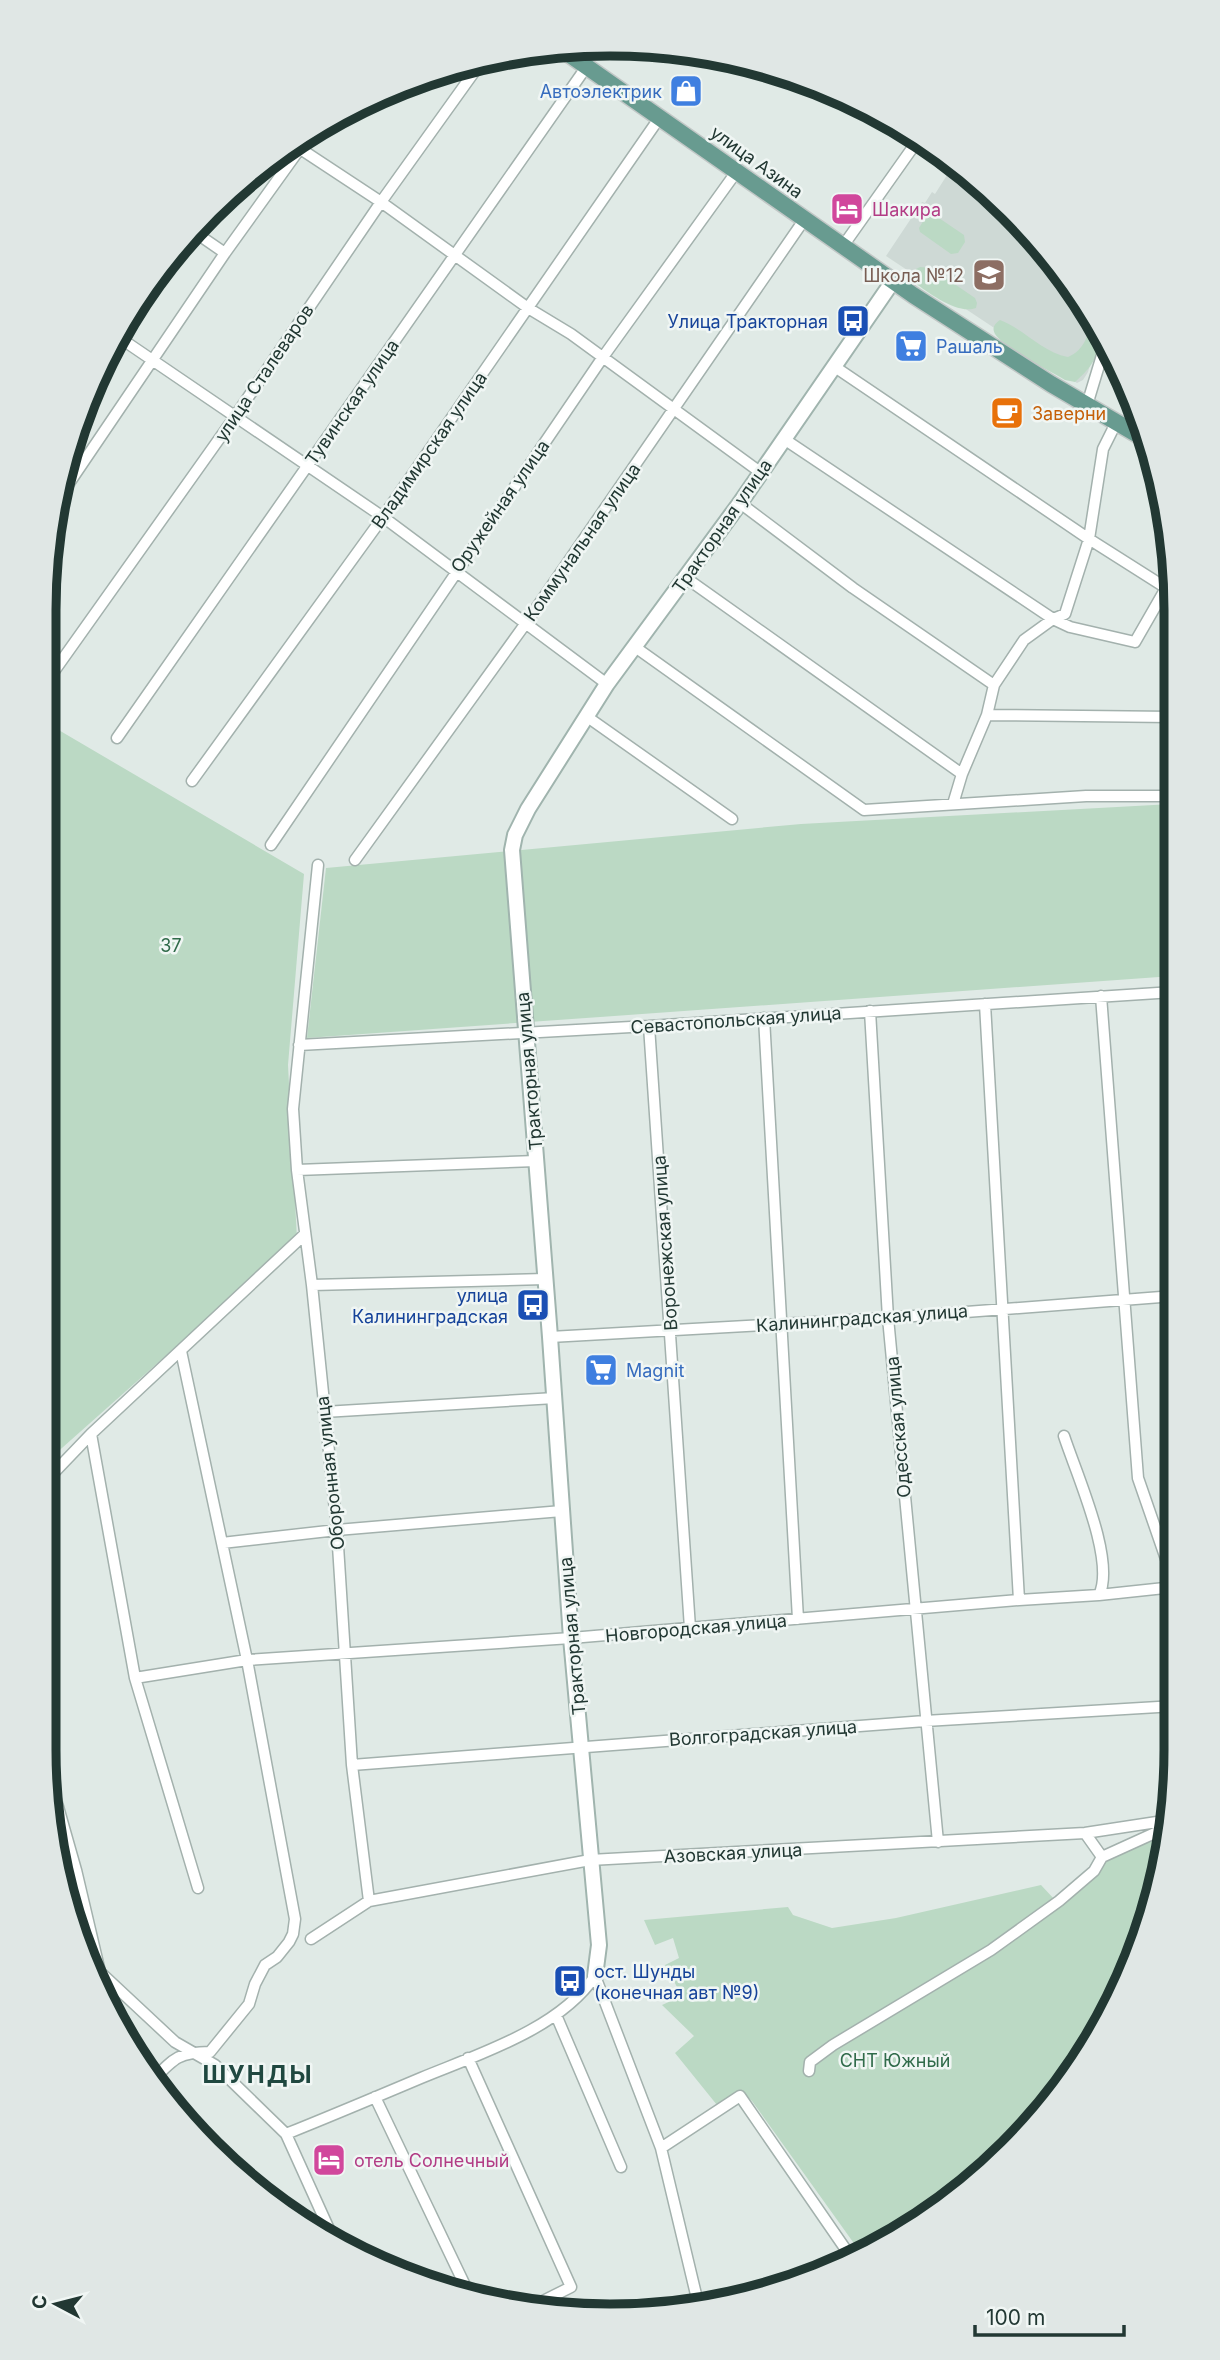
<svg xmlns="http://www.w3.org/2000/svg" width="1220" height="2360" font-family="Inter,sans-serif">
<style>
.built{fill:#ced9d5}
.green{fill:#bbd9c4}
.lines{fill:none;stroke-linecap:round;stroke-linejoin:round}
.street-casing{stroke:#a3b1ad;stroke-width:13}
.secondary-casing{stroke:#a0b4ae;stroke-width:18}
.primary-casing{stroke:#c1c7c6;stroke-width:19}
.street{stroke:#fff;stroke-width:10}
.secondary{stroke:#fff;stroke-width:14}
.primary{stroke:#689b90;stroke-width:16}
.labels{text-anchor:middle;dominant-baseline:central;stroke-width:5;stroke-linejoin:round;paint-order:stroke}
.shop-label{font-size:18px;fill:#366cbe;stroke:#f0f6f4;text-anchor:start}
.street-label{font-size:18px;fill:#223833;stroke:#f0f6f4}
.hotel-label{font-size:18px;fill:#b23c85;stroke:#f0f6f4;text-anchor:start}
.education-label{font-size:18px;fill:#785e54;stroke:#f0f6f4;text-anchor:end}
.transit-label{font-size:18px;fill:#164399;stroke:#f0f6f4;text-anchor:end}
.food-label{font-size:18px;fill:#c56008;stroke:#f0f6f4;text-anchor:start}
.park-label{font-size:18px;fill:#306b4a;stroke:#f0f6f4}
.district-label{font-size:24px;font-weight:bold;letter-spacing:2px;fill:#204840;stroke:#f0f6f4}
.rim{fill:none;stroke:#223833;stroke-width:9}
</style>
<rect width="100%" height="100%" fill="#e0eae6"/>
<path class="built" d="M954,164L984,185L1081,295L1095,322L1097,340L1088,372L1083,380L1077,383L886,256L922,202L925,203L932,192L935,194Z"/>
<path class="green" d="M927,215L936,216L964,235L965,242L958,253L951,254L920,232L919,228Z
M920,267L931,268L975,298L977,303L976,308C958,315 929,293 915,283L916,269Z
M1093,318L1102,335C1096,359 1094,365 1075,382L1065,380C1048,370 1005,349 995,334C991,327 996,323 1000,320C1024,329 1042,352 1068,357C1085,350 1088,334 1093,318Z
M45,722L304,874L288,1065L297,1239L44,1464Z
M1172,804L1173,976L307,1038L326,868L801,824Z
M1170,1820L1157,1896L1118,2001L1010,2151L863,2256L752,2101L743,2093L734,2095L717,2105L675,2053L694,2036L662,2005L682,1996L665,1965L679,1958L673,1938L655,1945L644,1920L788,1907L793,1915L832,1928L896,1918L1041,1885L1055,1900L1086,1877L1116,1844Z"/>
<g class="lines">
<defs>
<path id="street" d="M576,59L584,47
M736,60L783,73
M293,144L381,202L528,308L571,334L760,472
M193,231L225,253
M843,246L918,140
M117,336L383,517L607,684
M835,367L1089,539L1171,591
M1087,405L1106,342
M784,439L1053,619L1070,627L1135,642L1166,588
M57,501L225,253L314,129
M740,503L853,588L994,685
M686,578L962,774
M635,647L864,810L1086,796H1172
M45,684L234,418L381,202L482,61
M987,715L1172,717
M586,716L732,819
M117,738L587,66
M192,781L383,517L660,117
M953,804L962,774L987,715L994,685L1024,640L1053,619L1065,614L1089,539L1103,449L1116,423
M271,845L603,357L737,171
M355,860L526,623L804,220
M318,865L293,1109L297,1170L312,1285L337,1530L352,1765L369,1901
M1101,996L1138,1478L1174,1582
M985,1004L1019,1600
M870,1011L888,1318L938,1842
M764,1018L798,1619
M649,1026L690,1628
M299,1045L649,1026L1173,992
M297,1170L536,1161
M312,1285L545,1279
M550,1337L888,1318L1174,1296
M324,1412L555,1398
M91,1434L135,1678L198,1888
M1064,1436C1076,1473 1116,1561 1099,1595
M44,1483L91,1434L305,1234
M222,1543L337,1530L562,1511
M135,1678L247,1660L571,1638L1019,1600L1099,1595L1174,1587
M352,1765L925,1721L1175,1706
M47,1768L76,1870L100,1972L175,2042L215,2065L286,2134L333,2238
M1085,1833L1102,1857
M311,1939L369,1901L590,1860L1085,1833L1170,1820
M595,1976L661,2148L699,2307
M556,2015L621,2167
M468,2058L571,2287L529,2308
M809,2071L810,2062L833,2045L991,1950L1059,1901L1094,1871L1102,1857L1168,1827
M153,2080C174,2058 179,2052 210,2052L249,2004L255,1984L265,1965L277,1957L289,1942L293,1934L295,1919L247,1660L181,1351
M375,2097L471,2298
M286,2134C331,2116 376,2097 421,2078C479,2054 559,2029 595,1976
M661,2148L740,2096L853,2260"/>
<path id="secondary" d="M595,1976L599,1945L571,1638L550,1337L512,850L515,835L528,809L607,684L740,503L893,281"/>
<path id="primary" d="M560,48L913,295L1051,384L1145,439"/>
</defs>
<use href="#street" class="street-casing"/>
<use href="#secondary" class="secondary-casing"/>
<use href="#primary" class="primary-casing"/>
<use href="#street" class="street"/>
<use href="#secondary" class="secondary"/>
<use href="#primary" class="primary"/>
</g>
<defs>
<symbol id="shop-square" viewBox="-11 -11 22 22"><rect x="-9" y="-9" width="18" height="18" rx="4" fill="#3f7fe0" stroke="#f0f6f4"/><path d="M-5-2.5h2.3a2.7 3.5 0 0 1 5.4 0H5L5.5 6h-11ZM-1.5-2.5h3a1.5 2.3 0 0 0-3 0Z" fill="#fff"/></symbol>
<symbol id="hotel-square" viewBox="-11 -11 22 22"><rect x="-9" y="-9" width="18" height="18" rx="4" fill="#d1479c" stroke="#f0f6f4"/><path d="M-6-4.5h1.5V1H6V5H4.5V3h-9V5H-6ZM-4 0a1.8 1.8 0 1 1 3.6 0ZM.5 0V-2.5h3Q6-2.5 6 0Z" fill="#fff"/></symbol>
<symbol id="school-square" viewBox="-11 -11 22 22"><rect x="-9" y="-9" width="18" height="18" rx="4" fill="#8d6e63" stroke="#f0f6f4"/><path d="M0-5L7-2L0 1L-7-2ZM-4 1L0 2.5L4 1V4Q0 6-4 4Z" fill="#fff"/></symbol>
<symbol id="bus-square" viewBox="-11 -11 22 22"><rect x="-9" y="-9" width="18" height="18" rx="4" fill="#1a4fb4" stroke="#f0f6f4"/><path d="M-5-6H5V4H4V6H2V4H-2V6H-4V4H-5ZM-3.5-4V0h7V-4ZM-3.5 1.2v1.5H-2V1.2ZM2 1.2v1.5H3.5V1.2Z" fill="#fff"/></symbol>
<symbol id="supermarket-square" viewBox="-11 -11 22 22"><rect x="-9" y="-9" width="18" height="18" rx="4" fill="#3f7fe0" stroke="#f0f6f4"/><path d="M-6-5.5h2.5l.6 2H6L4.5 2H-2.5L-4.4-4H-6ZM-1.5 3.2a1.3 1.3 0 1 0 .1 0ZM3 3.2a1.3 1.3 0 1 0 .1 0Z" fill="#fff"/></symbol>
<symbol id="cafe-square" viewBox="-11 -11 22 22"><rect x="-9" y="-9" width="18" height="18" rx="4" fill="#e8710a" stroke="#f0f6f4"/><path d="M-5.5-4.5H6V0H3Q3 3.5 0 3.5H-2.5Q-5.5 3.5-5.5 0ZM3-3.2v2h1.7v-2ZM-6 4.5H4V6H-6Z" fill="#fff"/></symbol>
</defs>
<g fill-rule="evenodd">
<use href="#shop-square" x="667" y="72" width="38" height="38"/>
<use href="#hotel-square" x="828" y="190" width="38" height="38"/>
<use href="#school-square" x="970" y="256" width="38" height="38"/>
<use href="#bus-square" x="834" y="302" width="38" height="38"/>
<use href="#supermarket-square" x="892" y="327" width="38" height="38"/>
<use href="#cafe-square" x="988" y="394" width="38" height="38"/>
<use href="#bus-square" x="514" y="1286" width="38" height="38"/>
<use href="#supermarket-square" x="582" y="1351" width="38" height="38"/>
<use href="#bus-square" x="551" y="1962" width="38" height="38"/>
<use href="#hotel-square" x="310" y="2141" width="38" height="38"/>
</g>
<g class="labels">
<g class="shop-label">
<text x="662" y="91" text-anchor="end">Автоэлектрик</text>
<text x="936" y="346">Рашаль</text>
<text x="626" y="1370">Magnit</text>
</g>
<g class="street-label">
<text transform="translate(757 162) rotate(36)">улица Азина</text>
<text transform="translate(264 373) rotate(-56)">улица Сталеваров</text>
<text transform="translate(352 402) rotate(-55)">Тувинская улица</text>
<text transform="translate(429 450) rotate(-55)">Владимирская улица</text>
<text transform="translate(500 506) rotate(-55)">Оружейная улица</text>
<text transform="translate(722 526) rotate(-55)">Тракторная улица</text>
<text transform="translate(582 542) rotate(-55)">Коммунальная улица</text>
<text transform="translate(736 1020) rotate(-4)">Севастопольская улица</text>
<text transform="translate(529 1071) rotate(-95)">Тракторная улица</text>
<text transform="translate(665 1243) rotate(-94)">Воронежская улица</text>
<text transform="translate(862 1318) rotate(-4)">Калининградская улица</text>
<text transform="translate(898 1427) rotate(-95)">Одесская улица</text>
<text transform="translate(330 1473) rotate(-96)">Оборонная улица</text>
<text transform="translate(696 1628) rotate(-5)">Новгородская улица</text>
<text transform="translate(572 1636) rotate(-95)">Тракторная улица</text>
<text transform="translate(763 1733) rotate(-4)">Волгоградская улица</text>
<text transform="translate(733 1853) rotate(-3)">Азовская улица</text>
</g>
<g class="hotel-label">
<text x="872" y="209">Шакира</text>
<text x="354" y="2160">отель Солнечный</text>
</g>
<g class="education-label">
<text x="964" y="275">Школа №12</text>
</g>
<g class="transit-label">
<text x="828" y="321">Улица Тракторная</text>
<text x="508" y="1295">улица<tspan x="508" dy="21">Калининградская</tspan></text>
<text x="594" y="1971" text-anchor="start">ост. Шунды<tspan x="594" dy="21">(конечная авт №9)</tspan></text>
</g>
<g class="food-label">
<text x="1032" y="413">Заверни</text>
</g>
<g class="park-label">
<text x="171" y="945">37</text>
<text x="895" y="2060">СНТ Южный</text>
</g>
<g class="district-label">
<text x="258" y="2074">ШУНДЫ</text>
</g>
</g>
<path d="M0 0H1220V2360H0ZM610 56H610A554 554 0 0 1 1164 610V1750A554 554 0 0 1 610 2304H610A554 554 0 0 1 56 1750V610A554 554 0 0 1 610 56Z" fill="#e0e7e5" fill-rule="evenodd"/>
<path class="rim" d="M610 56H610A554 554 0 0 1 1164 610V1750A554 554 0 0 1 610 2304H610A554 554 0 0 1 56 1750V610A554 554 0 0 1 610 56Z"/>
<g transform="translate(56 2304) rotate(277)" stroke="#f0f6f4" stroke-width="5" paint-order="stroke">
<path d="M0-5L12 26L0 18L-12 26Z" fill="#223833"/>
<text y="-10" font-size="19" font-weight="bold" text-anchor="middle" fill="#223833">С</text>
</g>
<path d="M975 2325v10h149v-10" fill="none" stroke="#223833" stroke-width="3.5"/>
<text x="986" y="2325" font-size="21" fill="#223833" stroke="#f0f6f4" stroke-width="5" paint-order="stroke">100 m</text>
</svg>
